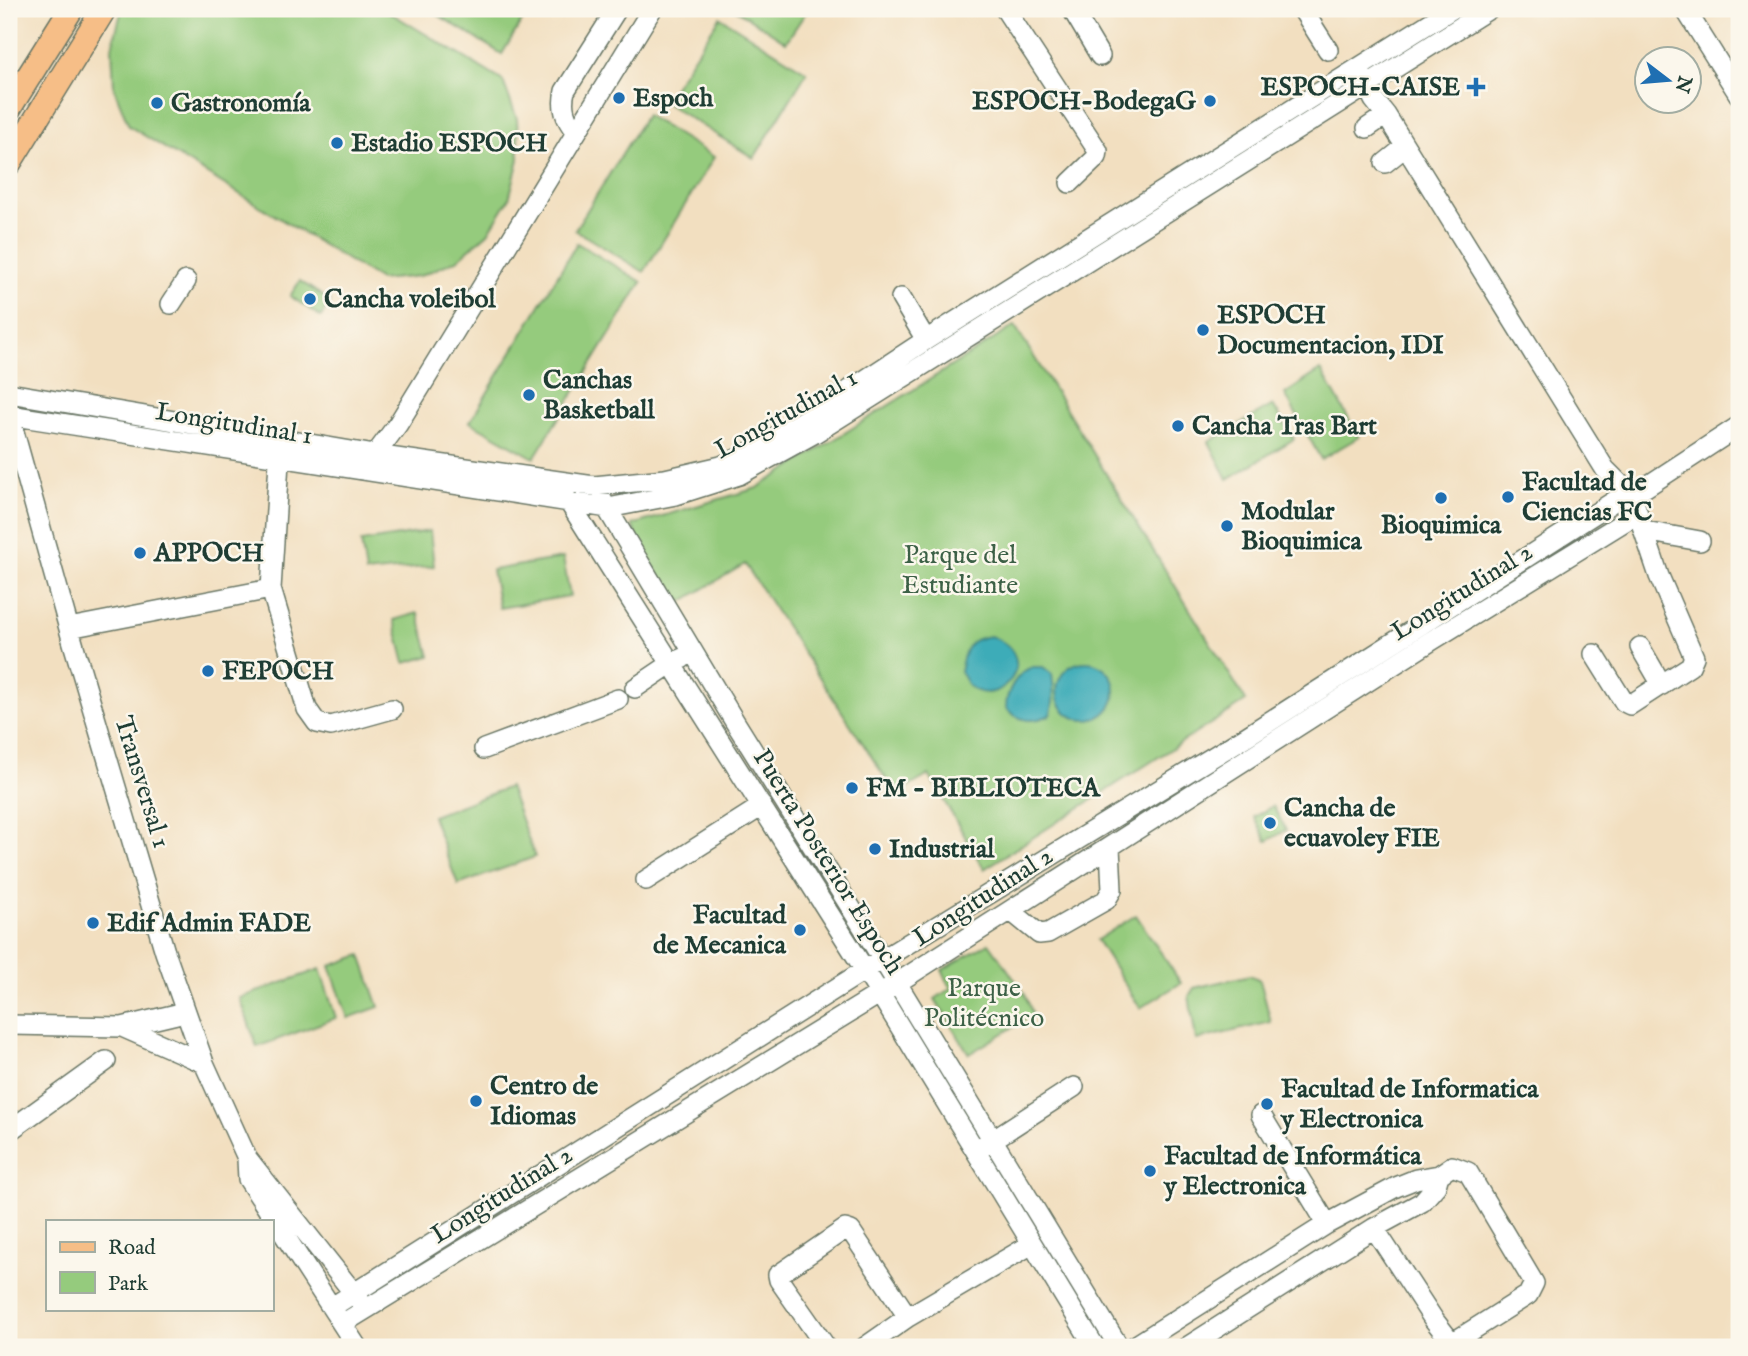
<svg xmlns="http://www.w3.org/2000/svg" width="1748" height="1356" font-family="'IM FELL English',serif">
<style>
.green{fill:#95cb7d;stroke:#5a8458;stroke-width:2}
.water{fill:#3cacb8;stroke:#2e7476;stroke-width:2}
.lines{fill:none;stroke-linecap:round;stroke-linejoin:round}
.minor-casing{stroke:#697665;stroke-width:22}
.major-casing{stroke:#697665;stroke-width:27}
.minor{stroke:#fff;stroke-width:19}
.major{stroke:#f6be87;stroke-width:24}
.poi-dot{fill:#1f6fb2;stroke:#fbf7ec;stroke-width:2.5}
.labels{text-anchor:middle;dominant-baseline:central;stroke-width:5;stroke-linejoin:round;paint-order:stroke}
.poi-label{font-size:26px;font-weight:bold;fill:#1f3d34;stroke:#fbf7ec;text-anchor:start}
.street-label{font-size:26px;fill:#1f3d34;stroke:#fbf7ec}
.park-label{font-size:26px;fill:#3c6046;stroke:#fbf7ec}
</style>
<rect width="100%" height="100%" fill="#fbf7ec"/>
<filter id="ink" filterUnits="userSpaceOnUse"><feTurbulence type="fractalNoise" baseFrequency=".0143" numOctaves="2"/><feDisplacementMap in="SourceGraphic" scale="14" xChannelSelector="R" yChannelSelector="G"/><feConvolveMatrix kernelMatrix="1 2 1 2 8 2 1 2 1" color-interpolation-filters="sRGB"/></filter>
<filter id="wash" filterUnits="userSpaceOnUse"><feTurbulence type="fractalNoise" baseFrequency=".00686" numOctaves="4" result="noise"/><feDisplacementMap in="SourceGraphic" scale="28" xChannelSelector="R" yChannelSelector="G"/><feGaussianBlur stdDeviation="1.57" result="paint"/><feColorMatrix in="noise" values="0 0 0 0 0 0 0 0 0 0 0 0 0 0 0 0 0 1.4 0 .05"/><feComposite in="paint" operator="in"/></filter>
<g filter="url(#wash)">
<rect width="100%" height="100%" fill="#f2dfc0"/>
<path class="green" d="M122,9H384L503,81L517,119L519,159L509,199L488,233L457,260L420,276L380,280L129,126L114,88L112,47Z
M428,9H529L502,54Z
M735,9H808L786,42Z
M720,17L807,72L754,158L664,102Z
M646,115L714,157L644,272L575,230Z
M577,243L642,282L534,458L470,422Z
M300,281L330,301L321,317L290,296Z
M1015,326L1246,701L984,869L929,775L896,794L745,564L678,604L642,549L632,525L757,488Z
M1321,370L1359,437L1321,459L1285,394Z
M1273,405L1294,439L1228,479L1209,442Z
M430,531L434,566L366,573L361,542Z
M563,558L570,596L499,608L492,570Z
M418,613L430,656L405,663L394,620Z
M509,787L535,857L458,885L432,816Z
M1273,806L1286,830L1267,841L1254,817Z
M1136,915L1181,983L1140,1008L1097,940Z
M989,943L1025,994L1033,1015L969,1054L935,999L951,988L942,970Z
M361,955L379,1007L348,1018L330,966Z
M320,969L336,1018L257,1047L240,998Z
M1250,975L1260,980L1271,1022L1196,1040L1189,996L1194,988Z"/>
<path class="water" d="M990,636C1046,656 999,712 969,686C966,683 963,676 960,672C964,651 966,639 990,636Z
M1057 691a29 29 0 1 1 58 0a29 29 0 1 1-58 0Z
M1032,667H1043L1052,674C1054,688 1055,702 1050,715C1033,723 1019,722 1006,708C1006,691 1017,673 1032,667Z"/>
</g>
<g filter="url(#ink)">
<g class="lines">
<defs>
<path id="minor" d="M1005,9L1098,151L1097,157L1070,183
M1072,9L1100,56
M1302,9L1328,50
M1685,9L1739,95
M1362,76L1374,100L1386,115L1605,469L1632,496L1659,576L1694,657L1690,666L1630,705L1624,702L1594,654
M1367,128L1386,115
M576,132C565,119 561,107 565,91L617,9
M1385,163L1405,147
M901,298L926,340
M171,304L186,281
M9,393L375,455L594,486L665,479L721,466L741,457L807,418L926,340L1452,9
M9,414L73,643L165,952L204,1063L247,1158L360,1301
M9,415L608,508L676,495L739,475L815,433L1489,9
M280,446L271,589L307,709L317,723L331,726L392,709
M375,455L398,424L652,9
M565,496L880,994L1095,1347
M602,500L735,722L861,924L1119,1347
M1645,531L1700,541
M69,628L271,589
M1640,647L1662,685
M635,688L672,663L683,658
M484,749L618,699
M646,880L762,806
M1011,911L1039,934L1048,933L1106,900L1112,890L1110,847
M9,1025L122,1027L185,1012
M122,1027L204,1063
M1261,1115L1327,1224
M9,1131L106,1061
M983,1146L1074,1087
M247,1159L248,1179L357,1347
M332,1307L865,970L1247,736L1616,500L1632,496L1739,426
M342,1324L897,983L1431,641L1627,520L1632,496
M826,1347L779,1280L778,1275L845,1229L851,1231L908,1317
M865,1347L908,1317L1032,1244
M1133,1347L1327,1224L1396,1187L1416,1179L1439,1175L1452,1166L1468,1172L1534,1283L1528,1295L1452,1343L1434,1320L1374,1228
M1187,1347L1374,1228L1422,1202L1436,1186L1439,1175"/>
<path id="major" d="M9,108L71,9
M9,163L104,9"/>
</defs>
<use href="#minor" class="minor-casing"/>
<use href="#major" class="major-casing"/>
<use href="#minor" class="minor"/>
<use href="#major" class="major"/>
</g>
</g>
<g class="poi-dot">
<path d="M1472.5 76.5h7v7h7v7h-7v7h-7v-7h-7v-7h7z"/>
<circle cx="619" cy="98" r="7"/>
<circle cx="1210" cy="101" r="7"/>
<circle cx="157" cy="103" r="7"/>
<circle cx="337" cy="143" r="7"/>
<circle cx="310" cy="299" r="7"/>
<circle cx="1203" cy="330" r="7"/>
<circle cx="529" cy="395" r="7"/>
<circle cx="1178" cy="426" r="7"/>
<circle cx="1508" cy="497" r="7"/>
<circle cx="1441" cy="498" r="7"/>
<circle cx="1227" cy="526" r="7"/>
<circle cx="140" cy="553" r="7"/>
<circle cx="208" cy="671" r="7"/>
<circle cx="852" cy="788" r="7"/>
<circle cx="1270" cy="823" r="7"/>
<circle cx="875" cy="849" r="7"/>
<circle cx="93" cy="923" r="7"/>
<circle cx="800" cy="930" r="7"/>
<circle cx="476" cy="1101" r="7"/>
<circle cx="1267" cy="1104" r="7"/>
<circle cx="1150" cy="1171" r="7"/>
</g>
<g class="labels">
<g class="poi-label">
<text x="1460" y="87" text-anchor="end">ESPOCH-CAISE</text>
<text x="633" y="98">Espoch</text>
<text x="1196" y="101" text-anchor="end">ESPOCH-BodegaG</text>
<text x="171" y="103">Gastronomía</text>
<text x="351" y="143">Estadio ESPOCH</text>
<text x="324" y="299">Cancha voleibol</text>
<text x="1217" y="315">ESPOCH<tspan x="1217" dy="30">Documentacion, IDI</tspan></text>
<text x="543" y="380">Canchas<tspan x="543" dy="30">Basketball</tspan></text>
<text x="1192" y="426">Cancha Tras Bart</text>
<text x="1522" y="482">Facultad de<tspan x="1522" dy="30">Ciencias FC</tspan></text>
<text x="1241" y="511">Modular<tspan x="1241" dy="30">Bioquimica</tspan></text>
<text x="1441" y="525" text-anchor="middle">Bioquimica</text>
<text x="154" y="553">APPOCH</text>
<text x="222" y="671">FEPOCH</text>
<text x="866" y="788">FM - BIBLIOTECA</text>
<text x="1284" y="808">Cancha de<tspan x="1284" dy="30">ecuavoley FIE</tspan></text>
<text x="889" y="849">Industrial</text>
<text x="786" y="915" text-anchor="end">Facultad<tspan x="786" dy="30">de Mecanica</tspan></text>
<text x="107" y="923">Edif Admin FADE</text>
<text x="490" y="1086">Centro de<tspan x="490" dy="30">Idiomas</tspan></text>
<text x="1281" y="1089">Facultad de Informatica<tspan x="1281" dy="30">y Electronica</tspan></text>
<text x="1164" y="1156">Facultad de Informática<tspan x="1164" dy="30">y Electronica</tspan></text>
</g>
<g class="street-label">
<text transform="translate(786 414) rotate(-29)">Longitudinal 1</text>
<text transform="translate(234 424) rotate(9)">Longitudinal 1</text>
<text transform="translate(1462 592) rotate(-32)">Longitudinal 2</text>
<text transform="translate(142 782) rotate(73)">Transversal 1</text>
<text transform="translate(828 862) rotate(58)">Puerta Posterior Espoch</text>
<text transform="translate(983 897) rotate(-33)">Longitudinal 2</text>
<text transform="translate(502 1195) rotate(-32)">Longitudinal 2</text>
</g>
<g class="park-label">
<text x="960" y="555">Parque del<tspan x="960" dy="30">Estudiante</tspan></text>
<text x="984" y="988">Parque<tspan x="984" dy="30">Politécnico</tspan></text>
</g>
</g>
<rect width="1748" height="1356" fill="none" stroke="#fbf7ec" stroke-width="35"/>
<rect x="46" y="1220" width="228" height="91" fill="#fbf7ec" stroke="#a3ada2" stroke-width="2"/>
<rect x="60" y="1242" width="35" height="10" fill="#f6be87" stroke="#a3ada2" stroke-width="2"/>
<text x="108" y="1254" font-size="21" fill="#1f3d34">Road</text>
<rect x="60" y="1272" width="35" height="21" fill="#95cb7d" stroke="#a3ada2" stroke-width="2"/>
<text x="108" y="1290" font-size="21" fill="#1f3d34">Park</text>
<g transform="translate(1668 80) rotate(106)"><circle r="33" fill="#fbf7ec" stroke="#a3ada2" stroke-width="2"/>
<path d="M0-5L12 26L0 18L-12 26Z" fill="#1f6fb2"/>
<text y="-10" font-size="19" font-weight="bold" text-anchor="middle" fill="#1f3d34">N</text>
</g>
</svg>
